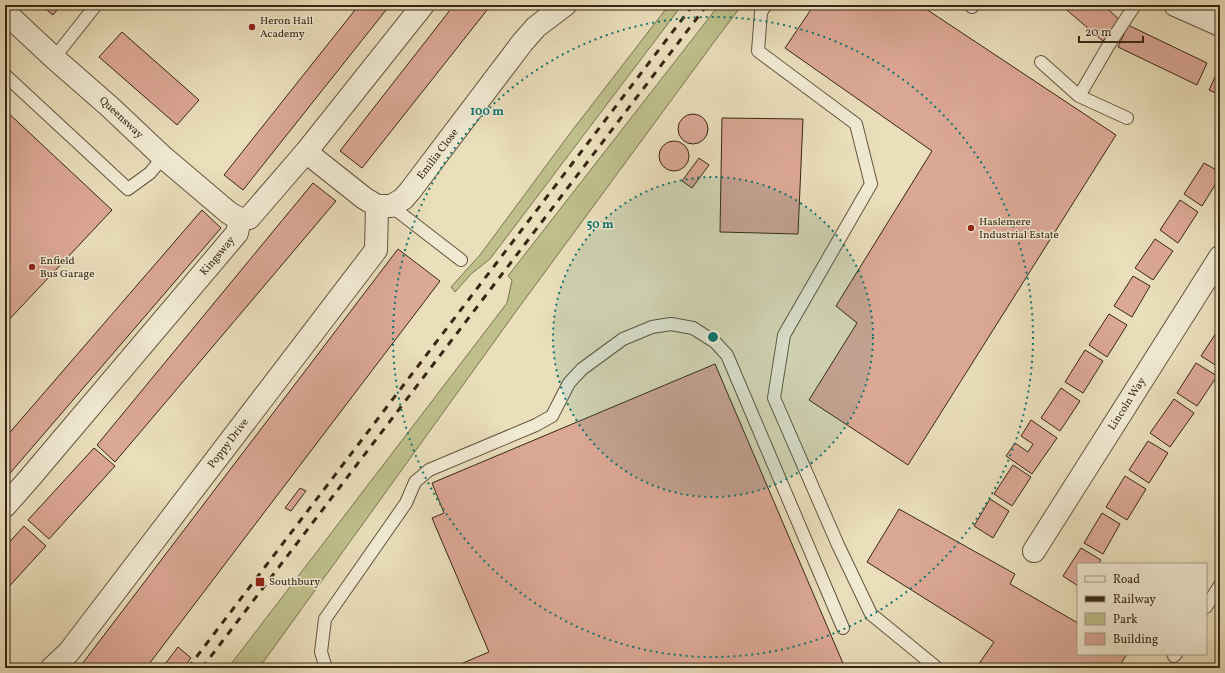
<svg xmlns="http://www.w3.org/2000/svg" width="1225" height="673" font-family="Vollkorn,serif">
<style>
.green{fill:#bebf8b;stroke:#7a7350}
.building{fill:#dca896;stroke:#362714}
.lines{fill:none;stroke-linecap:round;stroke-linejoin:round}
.service-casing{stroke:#63553e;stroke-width:14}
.minor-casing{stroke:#63553e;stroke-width:24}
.service{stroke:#f1ead3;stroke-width:12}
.minor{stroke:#f1ead3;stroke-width:22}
.rail{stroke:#362714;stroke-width:3;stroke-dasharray:7 7;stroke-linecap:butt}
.ring{fill:none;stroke:#0f766e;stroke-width:2;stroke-dasharray:2 4}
.poi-dot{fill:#8f2418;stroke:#f1ead3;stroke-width:1.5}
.labels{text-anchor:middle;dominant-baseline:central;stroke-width:3;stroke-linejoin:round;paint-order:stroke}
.poi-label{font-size:11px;fill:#362714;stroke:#f1ead3;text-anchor:start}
.street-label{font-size:11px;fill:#362714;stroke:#f1ead3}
.centre{fill:#0f766e;stroke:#f1ead3;stroke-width:2}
.ring-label{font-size:12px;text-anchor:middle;font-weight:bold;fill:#0f766e;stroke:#f1ead3;stroke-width:3;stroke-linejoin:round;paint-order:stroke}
</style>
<rect width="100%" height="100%" fill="#eadebb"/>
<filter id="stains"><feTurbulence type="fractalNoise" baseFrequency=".005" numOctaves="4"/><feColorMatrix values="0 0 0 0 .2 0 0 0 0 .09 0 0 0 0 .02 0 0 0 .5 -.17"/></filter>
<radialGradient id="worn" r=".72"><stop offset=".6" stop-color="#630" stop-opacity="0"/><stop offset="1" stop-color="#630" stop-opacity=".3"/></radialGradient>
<path class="green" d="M669,5H682L490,259L471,274L455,292L451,287L480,255L571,132Z
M719,5H742L717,38L517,310L259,668H228L507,303L512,280L508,276Z"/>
<path class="building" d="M41,5H61L53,15Z
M359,5H390L243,190L224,175Z
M454,5H491L362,168L340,151Z
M814,5H920L1116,135L908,465L809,400L857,323L836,306L932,151L785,48Z
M1061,5H1103L1121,21L1103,41Z
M1128,25L1207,63L1197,85L1118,47Z
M122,32L199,100L177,125L99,57Z
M1220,66V95L1209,90Z
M5,110L112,210L5,324Z
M678 129a15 15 0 1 1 30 0a15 15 0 1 1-30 0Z
M722,118L803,119L798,234L720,232Z
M659 156a15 15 0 1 1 30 0a15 15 0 1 1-30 0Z
M699,158L709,165L692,188L682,181Z
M1204,163L1220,172V177L1202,206L1184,194Z
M313,183L336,201L115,462L97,445Z
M1180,200L1198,212L1178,243L1160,230Z
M202,210L221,228L5,479V438Z
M1155,239L1173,251L1153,280L1135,268Z
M398,249L440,281L146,668H79Z
M1133,276L1150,286L1132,317L1114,306Z
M1109,314L1127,325L1107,357L1089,345Z
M1220,327V368L1201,356Z
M1085,350L1103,361L1083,393L1065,382Z
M1196,363L1217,376L1197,406L1177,393Z
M715,364L845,668H451L489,652L432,518L444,513L432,483Z
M1061,388L1080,401L1060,431L1041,418Z
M1174,399L1194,413L1170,447L1150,433Z
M1031,420L1057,438L1032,474L1006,456L1015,443L1028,452L1033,444L1021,436Z
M1148,441L1168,453L1149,483L1129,470Z
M94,448L115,466L49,539L28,520Z
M1013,465L1031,477L1012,506L994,494Z
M1125,476L1146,489L1127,520L1106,507Z
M300,488L306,491L291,511L285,508Z
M990,499L1009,511L993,538L974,526Z
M899,509L1015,574L1010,584L1078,623V654H1127L1118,668H976L994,642L867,562Z
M1102,513L1120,524L1103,554L1084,543Z
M24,526L46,546L5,591V547Z
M1081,548L1101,560L1098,564H1078V586L1063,576Z
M178,647L191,658L183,668H162Z"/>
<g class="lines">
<defs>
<path id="service" d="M766,5L761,12L758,51L856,124L871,184L784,335L774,398L838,545L871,614L937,668
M970,5L972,7
M54,58L96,5
M1041,62L1079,96L1127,118
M5,75L128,189L150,173L163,157
M1079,96L1110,43L1135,5
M391,206L461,260
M1206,607L1220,585
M1174,656L1176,654
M326,668L321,652L325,619L406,503L415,482L429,470L536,425L552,416L569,383L582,369L623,339L652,327L671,324L693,328L715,342L727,355L843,628"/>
<g id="minor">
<path d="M1175,5L1220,25"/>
<path id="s1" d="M5,12L54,58L110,107L163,157L229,213L240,219"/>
<path id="s2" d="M306,152L364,198L377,206H391L403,199L410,191L522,43L536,27L565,5"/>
<path d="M240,219L249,218L306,152L423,5"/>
<path id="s3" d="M5,506L28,480L237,233L240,219"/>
<path id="s4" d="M1034,551L1220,257"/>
<path id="s5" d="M52,668L69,652L376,250L377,206"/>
</g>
</defs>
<use href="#service" class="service-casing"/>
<use href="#minor" class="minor-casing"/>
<use href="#service" class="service"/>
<use href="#minor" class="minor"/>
<path class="rail" d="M188,668L693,5
M202,668L707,5"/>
</g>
<circle cx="713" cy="337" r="160" fill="#0f766e" fill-opacity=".12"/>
<g class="ring">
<circle cx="713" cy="337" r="160"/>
<circle cx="713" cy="337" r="320"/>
</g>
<g class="poi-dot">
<circle cx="252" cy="27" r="4"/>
<circle cx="971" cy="228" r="4"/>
<circle cx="32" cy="267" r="4"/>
<rect x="255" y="577" width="10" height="10" rx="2"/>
</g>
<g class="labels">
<g class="poi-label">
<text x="260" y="21">Heron Hall<tspan x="260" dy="13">Academy</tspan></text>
<text x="979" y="222">Haslemere<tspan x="979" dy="13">Industrial Estate</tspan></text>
<text x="40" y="261">Enfield<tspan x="40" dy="13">Bus Garage</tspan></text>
<text x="269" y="582">Southbury</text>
</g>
<g class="street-label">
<text stroke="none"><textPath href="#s1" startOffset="157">Queensway</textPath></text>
<text stroke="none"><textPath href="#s2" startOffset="174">Emilia Close</textPath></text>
<text stroke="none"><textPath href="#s3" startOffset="328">Kingsway</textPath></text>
<text stroke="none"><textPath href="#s4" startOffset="174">Lincoln Way</textPath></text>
<text stroke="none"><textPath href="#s5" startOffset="286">Poppy Drive</textPath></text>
</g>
</g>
<circle cx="713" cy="337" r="6" class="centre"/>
<g class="ring-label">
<text x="487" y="115">100 m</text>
<text x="600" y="228">50 m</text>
</g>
<rect width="1225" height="673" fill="none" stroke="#eadebb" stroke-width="20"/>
<rect x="6" y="6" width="1213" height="661" fill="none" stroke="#362714" stroke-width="2"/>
<rect x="10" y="10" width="1205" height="653" fill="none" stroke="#362714"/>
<rect x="1077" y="563" width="130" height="92" fill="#f1ead3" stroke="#a69c87"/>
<rect x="1085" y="576" width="20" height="6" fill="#f1ead3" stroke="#a69c87"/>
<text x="1113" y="583" font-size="12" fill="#362714">Road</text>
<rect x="1085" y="596" width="20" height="6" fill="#362714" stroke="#a69c87"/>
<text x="1113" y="603" font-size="12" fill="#362714">Railway</text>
<rect x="1085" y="613" width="20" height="12" fill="#bebf8b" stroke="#a69c87"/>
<text x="1113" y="623" font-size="12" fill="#362714">Park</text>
<rect x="1085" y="633" width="20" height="12" fill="#dca896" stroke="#a69c87"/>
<text x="1113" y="643" font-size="12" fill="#362714">Building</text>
<path d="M1079 36v6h64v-6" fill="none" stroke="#362714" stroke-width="2"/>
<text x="1085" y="36" font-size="12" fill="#362714" stroke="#f1ead3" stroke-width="3" paint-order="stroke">20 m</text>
<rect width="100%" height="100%" filter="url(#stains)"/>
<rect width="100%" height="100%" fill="url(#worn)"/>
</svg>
